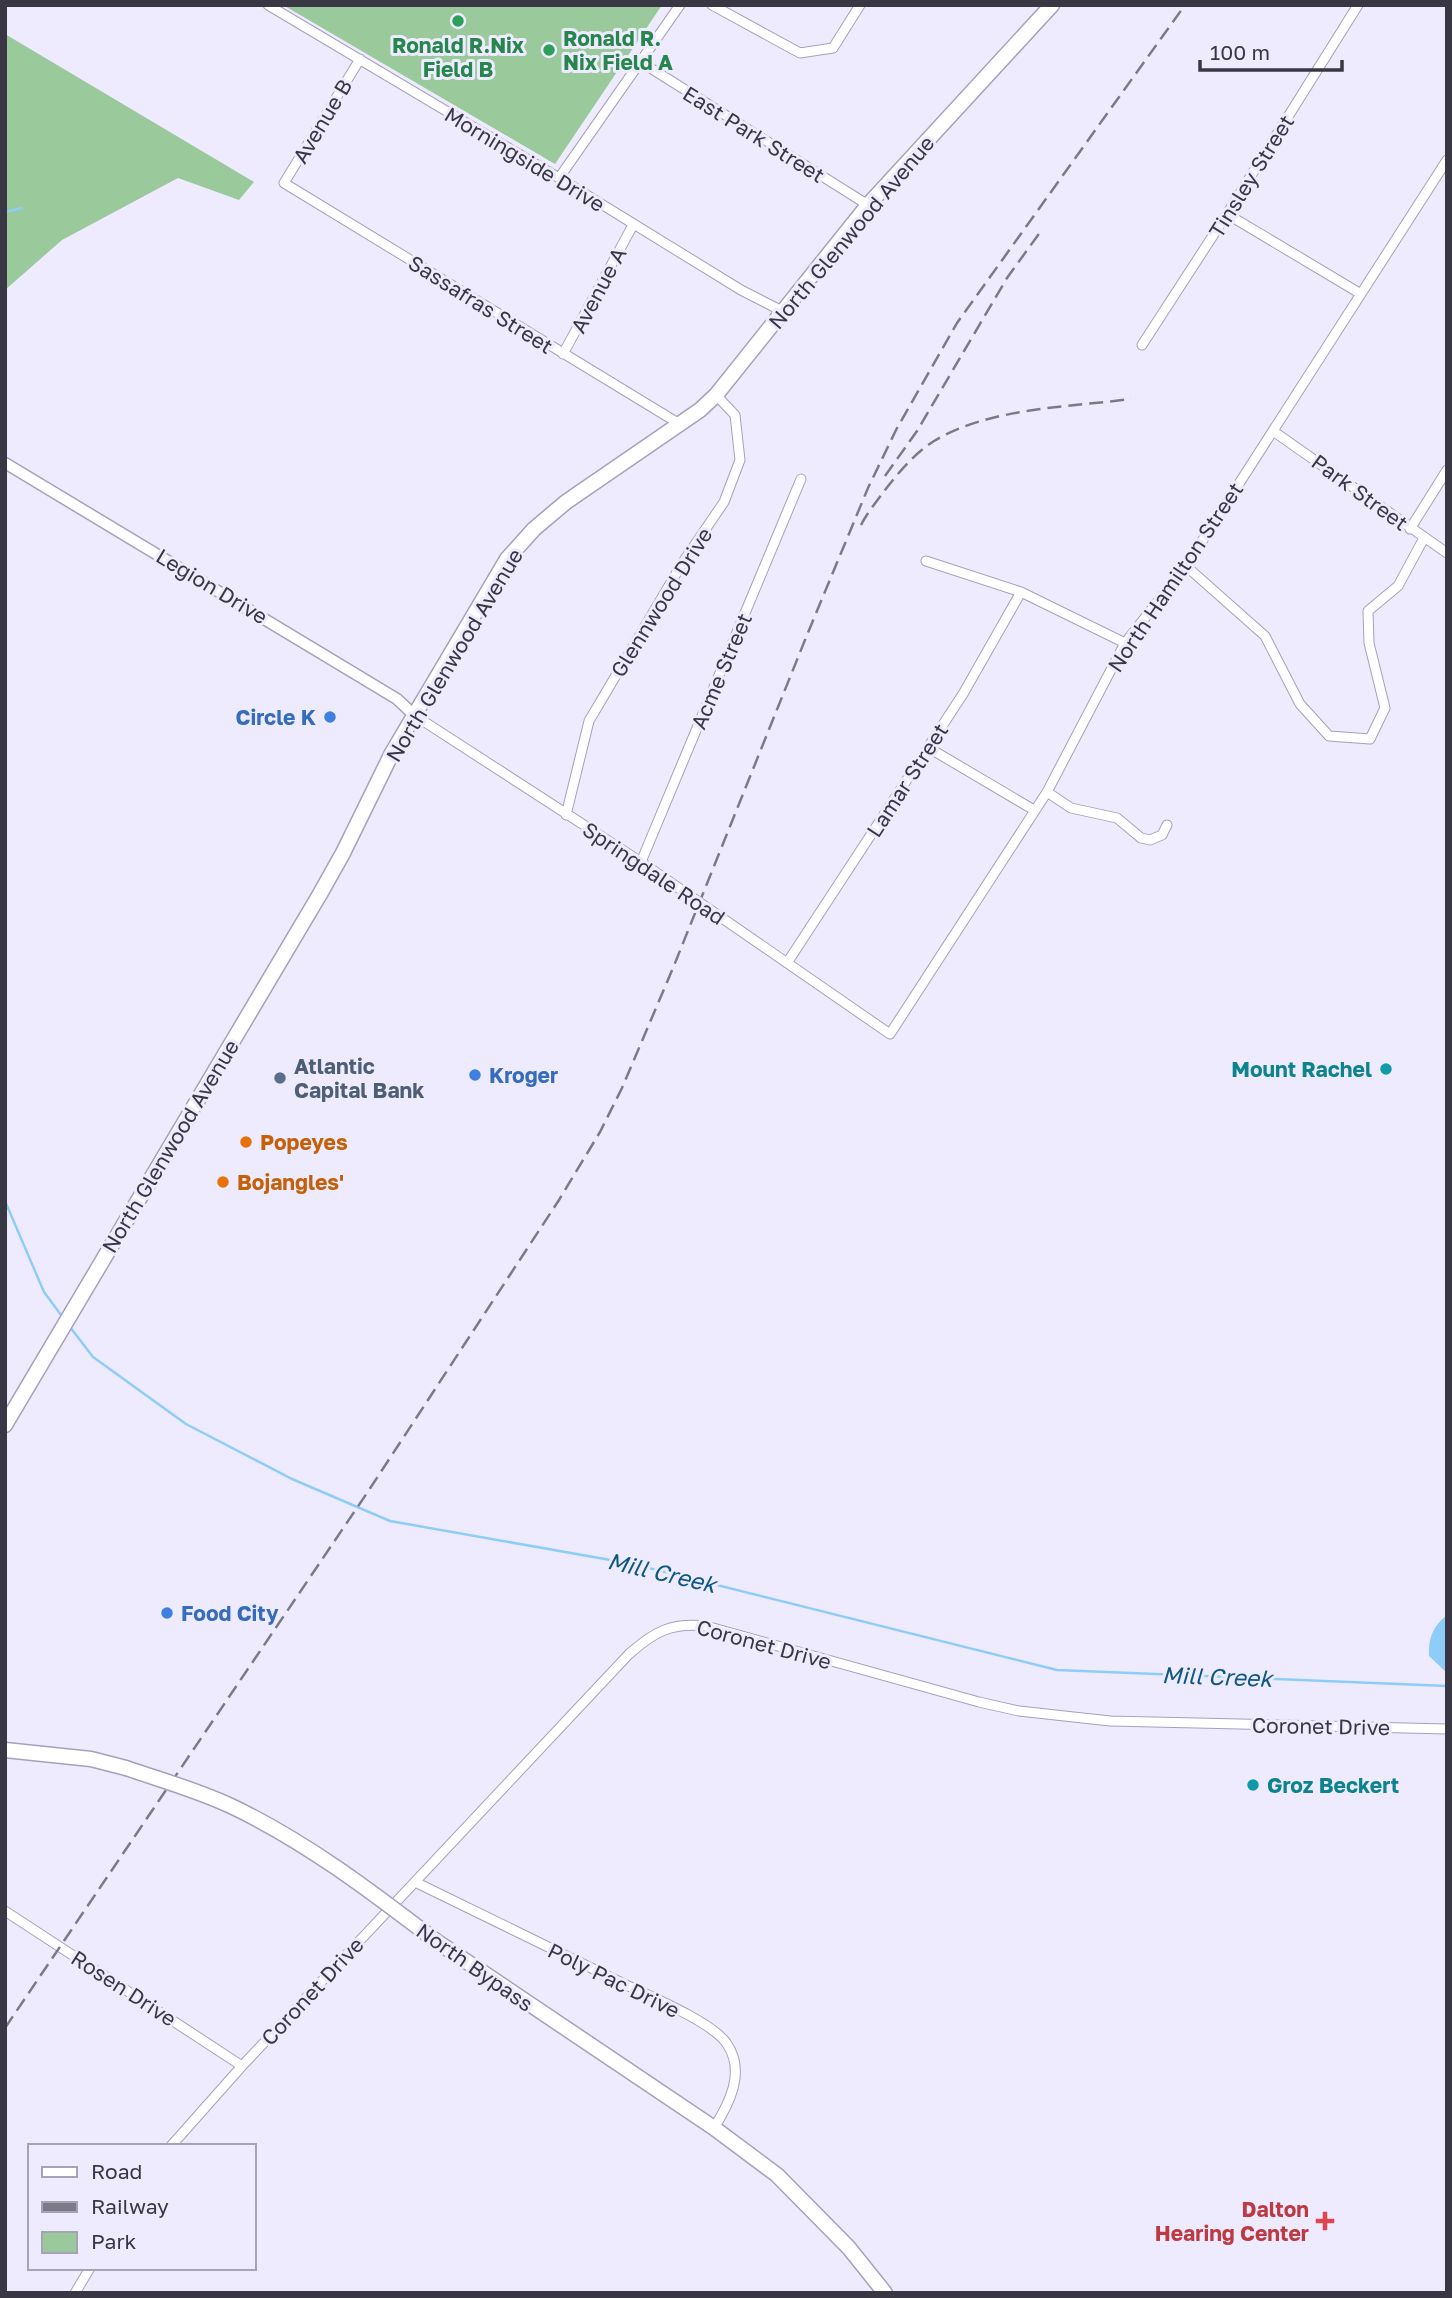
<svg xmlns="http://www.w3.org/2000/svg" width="1452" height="2298" font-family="'Golos Text',sans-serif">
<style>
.green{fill:#9ac99c}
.water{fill:#8fcdf9}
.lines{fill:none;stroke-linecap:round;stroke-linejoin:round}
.stream{stroke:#8fcdf9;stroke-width:2.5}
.minor-casing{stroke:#a6a0bd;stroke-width:11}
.tertiary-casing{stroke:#a6a0bd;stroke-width:13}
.primary-casing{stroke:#a6a0bd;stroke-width:17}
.trunk-casing{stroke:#a6a0bd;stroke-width:17}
.minor{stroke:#fff;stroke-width:9}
.tertiary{stroke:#fff;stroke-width:10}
.primary{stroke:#fff;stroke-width:14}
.trunk{stroke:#fff;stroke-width:14}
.rail{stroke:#7c7989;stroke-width:2.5;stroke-dasharray:14 7;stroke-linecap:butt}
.trunk-bridge-casing{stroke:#a6a0bd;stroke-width:17;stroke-linecap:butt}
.trunk-bridge{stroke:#fff;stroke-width:14}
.leisure-dot{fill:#2e9e5b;stroke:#eeebfe;stroke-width:2.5}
.shop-dot{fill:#3f7fe0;stroke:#eeebfe;stroke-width:2.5}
.culture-dot{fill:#0f9aa8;stroke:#eeebfe;stroke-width:2.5}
.service-dot{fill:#5c6f8a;stroke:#eeebfe;stroke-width:2.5}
.food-dot{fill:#e8710a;stroke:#eeebfe;stroke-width:2.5}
.health-dot{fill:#e0444e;stroke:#eeebfe;stroke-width:2.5}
.labels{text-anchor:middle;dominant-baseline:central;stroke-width:6;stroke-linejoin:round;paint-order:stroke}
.leisure-label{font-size:21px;font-weight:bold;fill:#27864d;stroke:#eeebfe;text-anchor:start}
.street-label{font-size:21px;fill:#3a3744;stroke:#eeebfe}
.shop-label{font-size:21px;font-weight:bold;fill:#366cbe;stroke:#eeebfe;text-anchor:start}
.service-label{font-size:21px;font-weight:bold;fill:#4e5e75;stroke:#eeebfe;text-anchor:start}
.culture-label{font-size:21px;font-weight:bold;fill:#0d838f;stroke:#eeebfe;text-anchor:end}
.food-label{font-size:21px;font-weight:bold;fill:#c56008;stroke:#eeebfe;text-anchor:start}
.health-label{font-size:21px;font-weight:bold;fill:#be3a42;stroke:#eeebfe;text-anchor:end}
.water-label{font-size:23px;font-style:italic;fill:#0f5882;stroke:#eeebfe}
</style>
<rect width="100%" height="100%" fill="#eeebfe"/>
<path class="green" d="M283,5H662L555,164Z
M5,34L254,182L239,200L178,178L62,240L5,290Z"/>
<path class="water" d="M1447,1615V1673L1429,1656C1428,1638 1433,1626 1447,1615Z"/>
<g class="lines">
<path class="stream" d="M5,212L22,208
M5,1201L44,1292L64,1319
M70,1327L93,1357L186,1424L292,1479L390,1521L633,1564L1057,1670L1447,1686"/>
<defs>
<path id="minor" d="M268,5L559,178L741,290L782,311
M712,5L800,53L833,48L860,5
M360,59L284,183L678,423
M641,62L868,205
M559,178L680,5
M1227,214L1361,294
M1142,345L1227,214L1358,5
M563,354L633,225
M1273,431L1447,553
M1410,529L1447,470
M926,561L1021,592L1125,643
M1186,566L1265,636L1300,704L1329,736L1370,739L1385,708L1369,643L1368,611L1398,586L1424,538
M414,715L641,862L890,1034L1047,792L1125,643L1186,566L1447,160
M929,748L1034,810
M1047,792L1071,808L1117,818L1141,838L1150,840L1162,835L1167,825
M566,815L589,721L683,562L724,502L740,460L735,415L716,395
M641,862L801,479
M787,963L963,694L1021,592
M415,1882C484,1916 553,1949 622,1983C647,1995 713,2022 727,2044C746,2072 729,2104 714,2128
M5,1911L242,2066
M171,2146L242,2066L629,1654C654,1632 671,1622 706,1626L979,1702L1019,1711L1110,1721L1447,1729
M75,2293L90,2268"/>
<path id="tertiary" d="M5,463L397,699L414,715"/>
<path id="primary" d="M5,1425L320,894L343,853L392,753L507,559L534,529L566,502L700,410L716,395L868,205L1052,5"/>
<path id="trunk" d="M5,1750L91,1759L126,1768
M436,1941L714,2128L777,2175L849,2248L885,2293"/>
</defs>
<use href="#minor" class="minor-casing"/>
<use href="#tertiary" class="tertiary-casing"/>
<use href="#primary" class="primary-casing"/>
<use href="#trunk" class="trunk-casing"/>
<use href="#minor" class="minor"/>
<use href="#tertiary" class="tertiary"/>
<use href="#primary" class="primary"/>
<use href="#trunk" class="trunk"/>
<path class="rail" d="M885,476L917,431L1007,278L1041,231
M861,525C867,513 877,501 885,490C899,472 915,453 934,441C988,408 1069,407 1131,399
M5,2028L367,1493L559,1200L600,1132L622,1088L673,968L807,635L868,488L896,430L957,323L1185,5"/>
<defs>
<path id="trunk-bridge" d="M126,1768C161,1780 197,1790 231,1806C305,1841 372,1892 436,1941"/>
</defs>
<use href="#trunk-bridge" class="trunk-bridge-casing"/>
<use href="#trunk-bridge" class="trunk-bridge"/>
</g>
<g class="leisure-dot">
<circle cx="458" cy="21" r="7"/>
<circle cx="549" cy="50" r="7"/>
</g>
<g class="shop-dot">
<circle cx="330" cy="717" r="7"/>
<circle cx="475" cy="1075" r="7"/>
<circle cx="167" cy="1613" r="7"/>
</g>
<g class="culture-dot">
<circle cx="1386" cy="1069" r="7"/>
<circle cx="1253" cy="1785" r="7"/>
</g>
<circle class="service-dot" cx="280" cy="1078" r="7"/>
<g class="food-dot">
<circle cx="246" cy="1142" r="7"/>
<circle cx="223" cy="1182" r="7"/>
</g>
<path class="health-dot" d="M1321.5 2210.5h7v7h7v7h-7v7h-7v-7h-7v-7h7z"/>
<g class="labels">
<g class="leisure-label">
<text x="563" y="38">Ronald R.<tspan x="563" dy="24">Nix Field A</tspan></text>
<text x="458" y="45" text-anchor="middle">Ronald R.Nix<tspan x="458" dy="24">Field B</tspan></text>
</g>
<g class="street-label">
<text transform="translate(322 121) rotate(-59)">Avenue B</text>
<text transform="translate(754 134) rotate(32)">East Park Street</text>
<text transform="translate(525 159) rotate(31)">Morningside Drive</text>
<text transform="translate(1251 176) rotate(-58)">Tinsley Street</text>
<text transform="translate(851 232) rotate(-50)">North Glenwood Avenue</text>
<text transform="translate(598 290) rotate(-62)">Avenue A</text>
<text transform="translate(481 304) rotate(32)">Sassafras Street</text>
<text transform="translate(1360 492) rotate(36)">Park Street</text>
<text transform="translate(1175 577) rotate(-56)">North Hamilton Street</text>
<text transform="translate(212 586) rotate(31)">Legion Drive</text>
<text transform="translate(661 602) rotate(-58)">Glennwood Drive</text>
<text transform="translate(454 655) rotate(-59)">North Glenwood Avenue</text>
<text transform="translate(721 671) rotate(-67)">Acme Street</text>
<text transform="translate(907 780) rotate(-57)">Lamar Street</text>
<text transform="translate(654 873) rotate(34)">Springdale Road</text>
<text transform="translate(170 1146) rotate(-59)">North Glenwood Avenue</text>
<text transform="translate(764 1644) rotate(15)">Coronet Drive</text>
<text transform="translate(1321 1726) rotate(1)">Coronet Drive</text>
<text transform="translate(475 1967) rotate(35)">North Bypass</text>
<text transform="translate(614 1980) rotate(26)">Poly Pac Drive</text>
<text transform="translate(124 1988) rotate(33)">Rosen Drive</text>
<text transform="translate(312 1991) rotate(-47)">Coronet Drive</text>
</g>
<g class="shop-label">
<text x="316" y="717" text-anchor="end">Circle K</text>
<text x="489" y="1075">Kroger</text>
<text x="181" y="1613">Food City</text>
</g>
<g class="service-label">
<text x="294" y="1066">Atlantic<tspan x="294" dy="24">Capital Bank</tspan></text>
</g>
<g class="culture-label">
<text x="1372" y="1069">Mount Rachel</text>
<text x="1267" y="1785" text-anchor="start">Groz Beckert</text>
</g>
<g class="food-label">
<text x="260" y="1142">Popeyes</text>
<text x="237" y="1182">Bojangles'</text>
</g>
<g class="health-label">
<text x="1309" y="2209">Dalton<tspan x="1309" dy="24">Hearing Center</tspan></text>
</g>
<g class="water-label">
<text transform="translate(662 1572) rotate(13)">Mill Creek</text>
<text transform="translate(1217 1676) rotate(2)">Mill Creek</text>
</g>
</g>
<rect width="1452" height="2298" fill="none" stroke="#3a3744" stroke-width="14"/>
<rect x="28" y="2144" width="228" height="126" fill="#eeebfe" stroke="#a6a3b4" stroke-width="2"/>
<rect x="42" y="2167" width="35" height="10" fill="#ffffff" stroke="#a6a3b4" stroke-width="2"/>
<text x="91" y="2179" font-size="21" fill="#3a3744">Road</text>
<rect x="42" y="2202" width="35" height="10" fill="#7c7989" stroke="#a6a3b4" stroke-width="2"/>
<text x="91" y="2214" font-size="21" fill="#3a3744">Railway</text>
<rect x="42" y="2232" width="35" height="21" fill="#9ac99c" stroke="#a6a3b4" stroke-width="2"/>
<text x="91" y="2249" font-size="21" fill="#3a3744">Park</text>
<path d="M1200 60v10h142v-10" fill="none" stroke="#3a3744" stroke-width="3.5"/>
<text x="1210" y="60" font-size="21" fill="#3a3744" stroke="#eeebfe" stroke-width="5" paint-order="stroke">100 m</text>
</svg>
